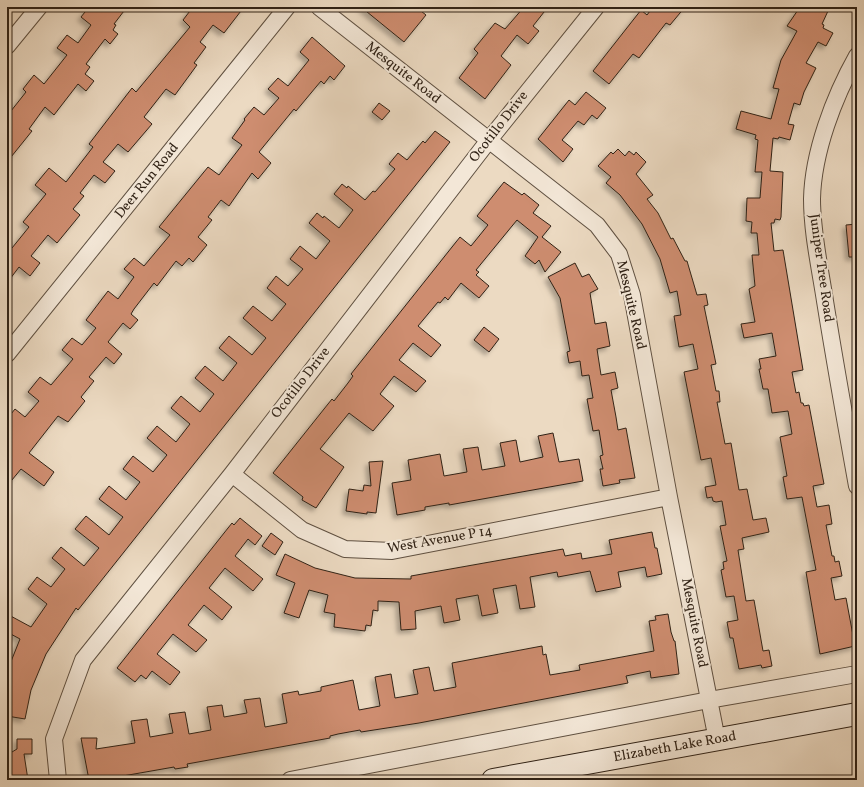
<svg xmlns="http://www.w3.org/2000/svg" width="864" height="787" font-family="Vollkorn,serif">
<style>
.building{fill:#ce8d70;stroke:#302216;filter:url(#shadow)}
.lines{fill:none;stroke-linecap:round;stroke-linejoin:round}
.street-casing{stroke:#5f5041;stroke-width:18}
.secondary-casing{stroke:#302216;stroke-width:24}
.street{stroke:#f3e7d7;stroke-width:16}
.secondary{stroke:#f3e7d7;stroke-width:22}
.labels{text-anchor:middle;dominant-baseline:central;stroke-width:4;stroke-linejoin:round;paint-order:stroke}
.street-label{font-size:14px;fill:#302216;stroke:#f3e7d7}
</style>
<defs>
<filter id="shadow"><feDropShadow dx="-3.5" dy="3.5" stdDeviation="2" flood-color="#0004"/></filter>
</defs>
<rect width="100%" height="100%" fill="#ecdac2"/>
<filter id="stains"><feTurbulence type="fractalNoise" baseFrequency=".005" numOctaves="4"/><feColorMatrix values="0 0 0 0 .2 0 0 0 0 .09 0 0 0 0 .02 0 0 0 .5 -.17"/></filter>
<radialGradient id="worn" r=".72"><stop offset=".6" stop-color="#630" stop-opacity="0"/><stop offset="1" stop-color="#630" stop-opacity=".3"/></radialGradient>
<path class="building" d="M89,7H127L114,24L116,25L113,30L118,34L110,44L105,39L86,64L90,67L85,74L94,81L86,91L78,84L54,115L45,107L29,129L32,131L7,162V116L26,92L23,89L34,75L44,84L67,55L57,48L67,35L78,43L91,25L81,17Z
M193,7H244L224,33L213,25L200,42L206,47L194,63L197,65L175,95L166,89L144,117L152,124L128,152L118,144L103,162L115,171L105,183L94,175L80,193L84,196L73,209L80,215L57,243L48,235L31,256L40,263L30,276L19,267L7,283V244L12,248L29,227L23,222L46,194L35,185L49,168L66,182L93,147L89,144L132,88L136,92L190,27L183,20Z
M361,7H416L426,15L404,42Z
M524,7H548L533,26L539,31L528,44L517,35L501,56L511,65L485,99L459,78L478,53L474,49L495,23L505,29Z
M653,7H685L670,25L666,23L639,58L633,54L609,84L593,71L641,10L647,15Z
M800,7H820L828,11L822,24L824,25L823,28L833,33L826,46L818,42L806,63L816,68L804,92L800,105L794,103L788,124L794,125L790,140L779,137L778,139L773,138L770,171L783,172L781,217L780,220L775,219L774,223H771L774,251L783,250L803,370L792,372L796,393L799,392L801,403H803L804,406L809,405L824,484L813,486L817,507L829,505L832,524L826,525L832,556H834L835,562L839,561L842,576L831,578L835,600L846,598L855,646L820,654L806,572L816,570L802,497L787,499L783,477L787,476L780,437L792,434L788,411L772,413L768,389H763L759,369H761L759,359L776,356L772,333L744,338L741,324L755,322L749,289L755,286L752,255H759L757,233H751L752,222L746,221L747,198H760L762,172H755L758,140L755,139L756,135L736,129L741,111L771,119L779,89L773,88L781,60L797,31L787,26Z
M312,37L345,66L334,80L330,76L324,84L321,81L296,111L294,109L259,152L271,163L258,179L252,173L229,206L221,200L208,217L212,220L198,237L207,245L193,262L189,258L182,266L176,261L157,286L154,283L134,309L131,314L138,320L130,329L123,323L108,342L122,354L114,364L106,357L89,377L94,381L81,397L85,401L68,422L58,416L29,453L54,472L44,486L21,469L7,486V419L15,409L25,417L39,401L28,392L40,377L51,385L73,359L62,350L72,338L82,345L96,328L86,320L108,291L118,299L134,277L124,269L134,258L144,266L170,235L159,227L208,167L219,175L242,145L232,138L245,120L244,119L254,107L264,115L279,98L268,89L278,78L288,86L309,60L300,52Z
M586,92L606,108L597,119L592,115L584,125L578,121L562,140L573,149L563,162L538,139L569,100L575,105Z
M379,103L390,111L382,120L372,112Z
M435,131L450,142L93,591L78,610L76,608L46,654L31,690L25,719L7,716V696L11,671L8,669L20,639L7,632V614L31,627L47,604L28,589L37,577L51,587L65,569L52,558L61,547L84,566L99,548L75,529L86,516L109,535L123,517L99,499L109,486L126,500L140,482L123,469L133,456L153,472L167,455L147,438L157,426L176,442L190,424L171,408L181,396L200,412L214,394L195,378L205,366L223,381L237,363L219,348L229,336L252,355L266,338L243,318L253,306L272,321L286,304L267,288L276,276L288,286L303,269L290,259L300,246L316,259L330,241L309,223L317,213L323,218L324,216L339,228L353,210L334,194L342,184L347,188L348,186L365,200L373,191L375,192L395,169L389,164L398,153L407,160L423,141L425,143Z
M618,149L625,156L629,151L634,155L636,152L646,162L636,174L653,195L647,199L658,213L671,239L673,238L685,261H687L697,295L706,294L708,305L704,306L716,364L711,365L716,391H719L720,402H717L725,444L731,443L739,490L747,489L753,520L766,518L769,532L742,538L744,549L738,550L746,601L754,600L763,651L769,650L772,666L762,668L761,665L739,669L733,638H730L727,622L738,620L734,596L726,597L721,570L724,569L723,562L727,561L720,526L726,525L722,501L716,502L713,501L712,497L707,498L705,487L716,485L711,458L701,460L684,372L698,369L693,344L679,347L674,316L681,315L677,291L670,293L660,259L642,224L620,195L606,183L611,177L598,166L611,152L613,154Z
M504,182L522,195L524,193L539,205L533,213L551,226L542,237L561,252L545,272L539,260L535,264L525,256L538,237L517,220L476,270L479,272L476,275L489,286L479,298L461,283L448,300L445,297L440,303L438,302L418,326L441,345L431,357L413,343L399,360L426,381L416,392L394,376L380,394L394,406L373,431L349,413L320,449L344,467L316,508L302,500L303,497L273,473L332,399L334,401L348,383L353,376L351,374L460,237L471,246L488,225L477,216Z
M857,224V257H849L846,225Z
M575,263L582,277L589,274L598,289L590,293L595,324L606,322L610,346L597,349L601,375L615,372L618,388L611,390L616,417L618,430L626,428L635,478L619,480L620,483L603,486L600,469H603L600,456L603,455L599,430L593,431L587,399L593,398L589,375L582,376L580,361L569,363L567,352L570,351L560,298L548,277Z
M484,327L499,339L489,352L474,340Z
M553,433L559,462L579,459L583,481L449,505V503L425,507V510L397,515L392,483L411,480L408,460L440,454L444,476L467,472L463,449L478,447L482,470L505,466L500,443L516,440L520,462L543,457L538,436Z
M383,461L376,513L367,512V514L346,511L349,489L363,491L364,485L371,486L369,462Z
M240,518L262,536L255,545L248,539L235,556L263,579L253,591L225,568L209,588L232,607L222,620L204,605L188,625L207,640L196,652L173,634L157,654L180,672L170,685L152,671L146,679L141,675L135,682L117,668L232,523L234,525Z
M652,532L655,548H657L662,574L647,577L645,567L618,572L621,587L596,592L590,571L558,577L557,572L530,577L535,607L520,609L516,585L493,589L498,613L482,616L478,595L456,599L460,620L444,623L441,606L415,611L416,629L401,630L399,602L378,601V611L373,610L371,626L366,625L365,631L334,627L335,614L324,612L328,595L309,590L299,618L284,613L295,583L276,575L285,554L315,568L355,578L411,579V576L563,549L565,556L581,553L582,559L612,554L609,540Z
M271,533L283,542L275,555L262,546Z
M668,614L671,632L674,641H675L679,674L651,678L650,671L626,676L628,683L419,723L361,732L360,730L338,734L330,736V738L187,764L188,767L175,769L174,767L100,780H89L81,738H97L96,749L135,743L131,721L147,719L150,737L173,733L169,714L185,712L189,734L211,730L207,707L222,705L224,717L247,713L244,700L260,698L265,727L287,723L282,694L298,691L299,695L321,691V687L353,680L359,710L380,706L375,677L391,674L395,698L418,694L413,670L429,667L434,691L456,687L452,663L542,646L543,655L546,654L550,675L580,670L579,665L654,651L649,621L656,620L655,616Z
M17,739H32V754H24L28,780H7V755L17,749Z"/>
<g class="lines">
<defs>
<path id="street" d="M319,7L597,225L619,254L632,295L669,497L717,740
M7,46L39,7
M857,56C834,97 813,152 812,199C812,233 820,268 825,301C835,363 846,425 857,486
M7,354L287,7
M232,474L302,530L345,549L392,551L669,497
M58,780L54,739L83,660L232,474L489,140L596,7
M290,780L709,700L857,674"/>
<path id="secondary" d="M493,780L857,714"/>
</defs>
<use href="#street" class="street-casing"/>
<use href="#secondary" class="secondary-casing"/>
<use href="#street" class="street"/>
<use href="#secondary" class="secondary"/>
</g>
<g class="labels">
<g class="street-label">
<text transform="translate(403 73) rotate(38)">Mesquite Road</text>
<text transform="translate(499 127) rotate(-52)">Ocotillo Drive</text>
<text transform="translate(147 181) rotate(-51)">Deer Run Road</text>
<text transform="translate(821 268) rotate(82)">Juniper Tree Road</text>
<text transform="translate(631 305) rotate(77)">Mesquite Road</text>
<text transform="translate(301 383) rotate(-52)">Ocotillo Drive</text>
<text transform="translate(440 540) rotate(-10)">West Avenue P 14</text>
<text transform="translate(694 623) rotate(79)">Mesquite Road</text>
<text transform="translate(675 747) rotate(-10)">Elizabeth Lake Road</text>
</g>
</g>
<rect width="864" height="787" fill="none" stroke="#ecdac2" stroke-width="24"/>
<rect x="8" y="8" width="848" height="771" fill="none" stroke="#302216" stroke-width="2"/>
<rect x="12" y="12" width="840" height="763" fill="none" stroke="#302216"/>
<rect width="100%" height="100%" filter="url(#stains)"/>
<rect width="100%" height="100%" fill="url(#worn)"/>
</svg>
